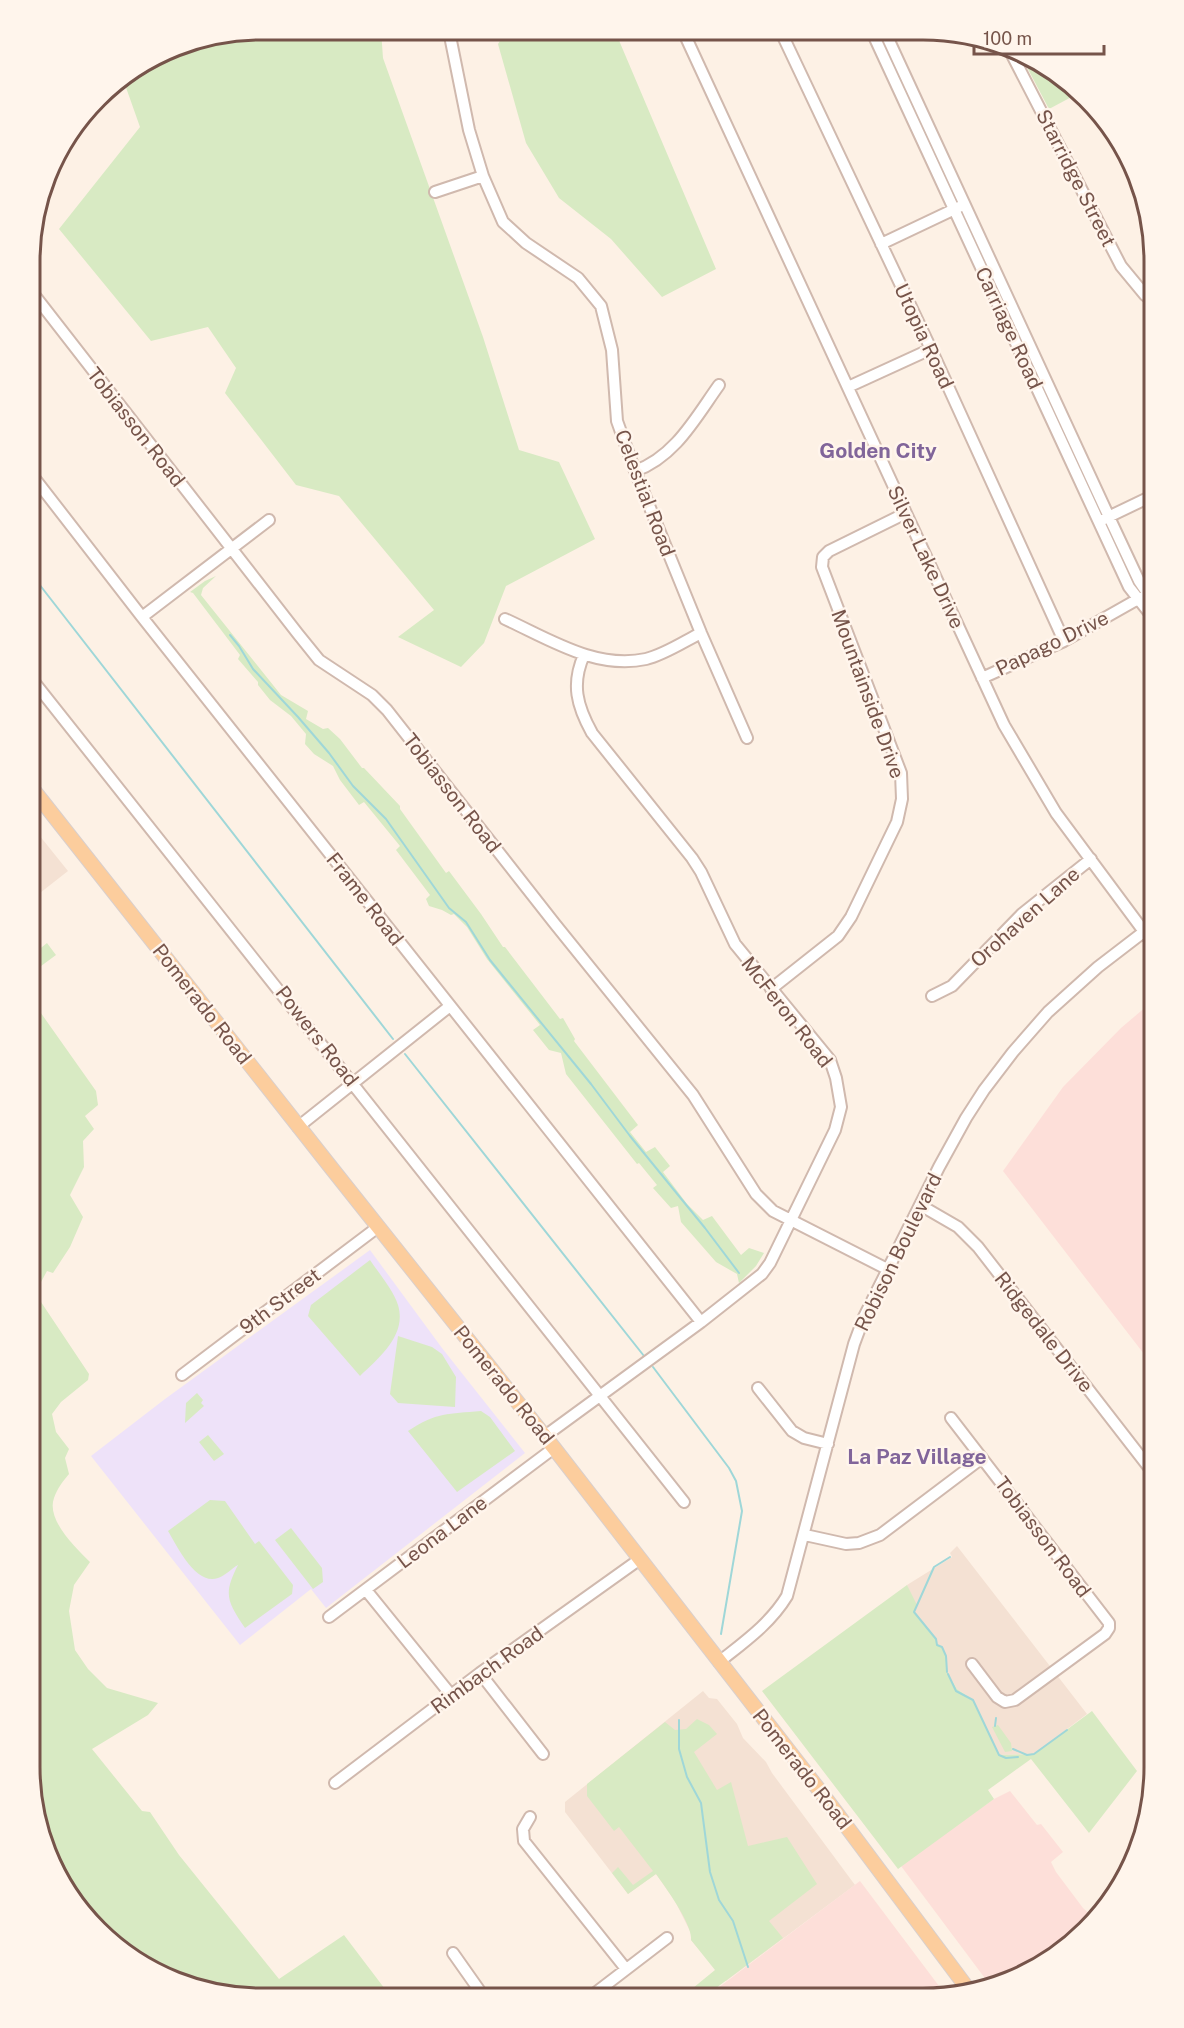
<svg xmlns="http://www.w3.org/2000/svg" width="1184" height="2028" font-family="'Public Sans',sans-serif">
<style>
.residential{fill:#f4e1d3}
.commercial{fill:#fddfd9}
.education{fill:#eee2f9}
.green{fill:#d8eac3}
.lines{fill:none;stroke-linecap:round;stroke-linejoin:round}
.stream{stroke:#9fd7d8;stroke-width:2}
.minor-casing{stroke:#d0b9ae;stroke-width:14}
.major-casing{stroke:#d9cfcc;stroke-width:16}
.minor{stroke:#fff;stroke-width:10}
.major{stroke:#fccd9d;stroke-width:14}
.labels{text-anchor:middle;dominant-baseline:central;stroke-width:5;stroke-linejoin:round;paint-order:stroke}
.street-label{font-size:20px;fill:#76544a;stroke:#fff5ec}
.neighbourhood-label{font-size:21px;font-weight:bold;fill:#81659a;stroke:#fff5ec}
.rim{fill:none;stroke:#76544a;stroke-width:3}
</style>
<rect width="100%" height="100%" fill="#fdf1e5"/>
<path class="residential" d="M31,825L68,871L31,900Z
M957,1546L1087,1714L1034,1754L999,1755L973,1700L957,1689L947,1672L946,1656L914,1612L907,1585L952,1557L950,1553Z
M703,1691L709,1698L717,1699L737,1724L743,1738L766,1762L772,1773L855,1885L726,1981L691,1940V1933L675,1901L656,1874L628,1894L565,1812V1802Z"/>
<path class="commercial" d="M1154,1000V1367L1003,1171L1063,1087L1121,1028Z
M1010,1791L1037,1825L1041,1824L1063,1852L1051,1862L1056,1872L1083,1908L1095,1919L1069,1945L1055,1955L1011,1981L990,1985L901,1866L948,1831L994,1799Z
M860,1881L945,1994L923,1998L706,1997Z"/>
<path class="education" d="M370,1250L442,1348L525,1453L326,1608L311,1589L240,1645L91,1456L165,1399Z"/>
<path class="green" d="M261,30H381L383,58L483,337L519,450L559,462L595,539L506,586L484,643L461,667L398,637L434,610L339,496L296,485L225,393L236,368L208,327L151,341L59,229L140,127L123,79L173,47Z
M506,31H615L716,269L662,297L611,239L559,198L526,143L498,44Z
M1019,52L1064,78L1079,93L1049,109Z
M216,576L203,588L201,595L281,695L308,711L306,719L323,729L328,728L340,739L362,768H364L400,806V809L446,873L449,871L481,914L503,947H505L560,1019L563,1018L575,1039L574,1041L638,1125L630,1132L646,1152L655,1147L670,1166L663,1172L687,1204L703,1220L712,1216L741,1255L749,1248L764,1253L756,1266L739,1283L737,1274L716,1262L681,1222L678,1206L671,1208L653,1188L657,1185L639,1163L637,1164L566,1074L561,1053L549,1050L533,1030L540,1025L487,959L467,927L454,914L451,915L442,910L429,906L426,899L430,895L396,850L400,846L364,802L359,805L340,780L333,766L314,754L305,744L306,734L291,716L270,700L258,685V682L238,659L240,655L193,593L190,592L205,581Z
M47,943L56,955L37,969L31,962V956Z
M31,999L96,1091L98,1105L85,1116L94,1129L83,1141L84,1167L70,1195L83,1217L70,1247L53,1273L47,1271L35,1293L89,1374L88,1380L61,1402L52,1414L56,1432L69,1449L65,1458L69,1474C63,1481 57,1489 54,1498C46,1520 76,1548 90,1562L74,1585L69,1611L75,1650L88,1669L107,1688L158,1703L148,1715L92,1749L142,1811L150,1812L179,1855L279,1979L344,1935L391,1997L231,1996L172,1980L120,1950L78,1907L47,1855L30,1767Z
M370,1260C378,1272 394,1291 398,1305C407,1335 380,1357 360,1376L308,1316L311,1305Z
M398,1336L432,1347L442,1354L456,1377L455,1407L398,1403L390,1394Z
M197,1393L203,1400L201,1403L204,1406L185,1423L186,1403Z
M481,1411L490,1417L515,1451L457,1492L408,1431C437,1412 448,1414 481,1411Z
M208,1435L224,1454L214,1461L199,1442Z
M210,1500L225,1501L255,1544L259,1541L293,1585L292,1594L245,1628C227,1601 223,1594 238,1565C232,1568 225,1576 218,1578C196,1586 177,1546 168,1531Z
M291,1528L322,1568L323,1582L313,1589L275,1540Z
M907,1585L917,1605L914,1612L936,1639L937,1645L942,1647L946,1656L947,1672L957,1689L973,1700L999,1755L1034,1754L1092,1711L1137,1771L1089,1833L1031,1759L988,1790L994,1799L898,1869L762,1691Z
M697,1719L709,1725L717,1734L694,1752L717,1790L731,1782L748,1846L787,1837L817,1884L769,1921L783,1938L704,1997H682L715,1970L691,1940C693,1925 666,1888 656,1874L628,1894L612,1873L618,1867L633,1885L653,1871L619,1827L614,1831L587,1796V1784L665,1722L675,1730L686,1729Z
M998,1725L1011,1743L1012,1751L1005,1752L992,1727Z"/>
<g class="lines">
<path class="stream" d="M32,575L393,1039
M230,635L239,646L253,669L298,717L329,753L353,786L386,819L449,908L466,922L490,960L591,1084L630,1136L705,1228L739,1273
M405,1054L644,1356
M653,1367L729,1468L736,1481L742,1511L721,1634
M947,1672L946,1656L942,1647L937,1645L936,1639L914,1612L934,1567L950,1557
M948,1674L956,1691L973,1700L999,1755L1006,1758L1018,1757
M679,1720V1749L687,1777L701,1803L710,1872L719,1900L733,1921L748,1967
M995,1726L996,1718
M1013,1749L1027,1755L1034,1754L1067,1730"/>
<defs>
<path id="minor" d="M449,31L469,130L483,176L503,222L526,243L578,278L601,306L612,350L617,421L635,471L701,633L747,738
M683,31L1004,725L1056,813L1154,945
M781,32L931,349L1064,641
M872,32L1129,587L1154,619
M885,32L1109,517L1139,581L1154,603
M1008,47L1121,266L1145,295L1154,302
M435,192L483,176
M881,244L959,207
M32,292L298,634L319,660L372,695L387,710L555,924L693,1095L756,1194L773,1211L887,1269
M848,387L931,349
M635,471C675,457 696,417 719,385
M32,475L142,617L701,1322
M1102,520L1154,495
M142,617L269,520
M505,619C549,639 596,670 646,659C664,655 685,641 701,633
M31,678L684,1502
M982,678L1064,641L1154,590
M771,989L838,936L851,917L897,822L902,799L901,773L822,567L823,557L829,551L906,513
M932,996L952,986L1022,914L1091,859
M298,1127L450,1006
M920,1205L958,1227L978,1247L1154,1474
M182,1375L378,1227
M758,1388L792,1431L804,1438L828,1444
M951,1418L1109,1623V1628L1105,1634L1015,1700L1005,1702L997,1697L972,1664
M545,1436L701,1322L762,1274L770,1263L835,1130L841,1107L836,1078L830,1060L735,944L701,872L692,858L592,733C577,706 571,684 584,655
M805,1535L846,1544L859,1543L880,1535L982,1458
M366,1590L451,1695
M329,1617L554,1448
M719,1662C744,1642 770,1624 787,1596L854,1344L864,1317L939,1167L966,1118L984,1090L1013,1052L1048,1012L1098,967L1154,924
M480,1673L543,1754
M335,1783L480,1673L640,1559
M530,1817L523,1829L524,1841L626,1969
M453,1953L484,1997
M590,1997L667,1938"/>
<path id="major" d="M31,787L333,1170L554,1448L823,1795L968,1989"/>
</defs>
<use href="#minor" class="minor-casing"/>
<use href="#major" class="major-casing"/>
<use href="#minor" class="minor"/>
<use href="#major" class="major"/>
</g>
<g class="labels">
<g class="street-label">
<text transform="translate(1076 178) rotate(63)">Starridge Street</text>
<text transform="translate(1009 328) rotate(65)">Carriage Road</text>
<text transform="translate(924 336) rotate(65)">Utopia Road</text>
<text transform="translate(136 427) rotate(52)">Tobiasson Road</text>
<text transform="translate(645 493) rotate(69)">Celestial Road</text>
<text transform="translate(926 557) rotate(65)">Silver Lake Drive</text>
<text transform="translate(1052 643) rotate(-26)">Papago Drive</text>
<text transform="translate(868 694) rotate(70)">Mountainside Drive</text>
<text transform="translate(452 793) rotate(52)">Tobiasson Road</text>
<text transform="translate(365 899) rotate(52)">Frame Road</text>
<text transform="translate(1025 917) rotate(-42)">Orohaven Lane</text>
<text transform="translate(202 1004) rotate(52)">Pomerado Road</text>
<text transform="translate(787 1012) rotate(52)">McFeron Road</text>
<text transform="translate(317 1036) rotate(52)">Powers Road</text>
<text transform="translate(898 1252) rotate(-64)">Robison Boulevard</text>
<text transform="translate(280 1301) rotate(-37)">9th Street</text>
<text transform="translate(1044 1332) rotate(52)">Ridgedale Drive</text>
<text transform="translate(504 1385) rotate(51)">Pomerado Road</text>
<text transform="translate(442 1532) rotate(-37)">Leona Lane</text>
<text transform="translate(1043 1537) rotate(53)">Tobiasson Road</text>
<text transform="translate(487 1670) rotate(-36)">Rimbach Road</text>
<text transform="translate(802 1769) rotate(52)">Pomerado Road</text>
</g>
<g class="neighbourhood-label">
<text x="878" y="450">Golden City</text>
<text x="917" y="1456">La Paz Village</text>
</g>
</g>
<path d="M0 0H1184V2028H0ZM261 40H923A221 221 0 0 1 1144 261V1767A221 221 0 0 1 923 1988H261A221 221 0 0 1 40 1767V261A221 221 0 0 1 261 40Z" fill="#fff5ec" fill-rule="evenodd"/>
<path class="rim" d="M261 40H923A221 221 0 0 1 1144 261V1767A221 221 0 0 1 923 1988H261A221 221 0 0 1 40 1767V261A221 221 0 0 1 261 40Z"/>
<path d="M974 45v9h130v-9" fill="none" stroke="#76544a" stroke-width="3"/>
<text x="983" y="45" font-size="18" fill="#76544a" stroke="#fff5ec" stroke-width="4.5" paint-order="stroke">100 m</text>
</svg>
